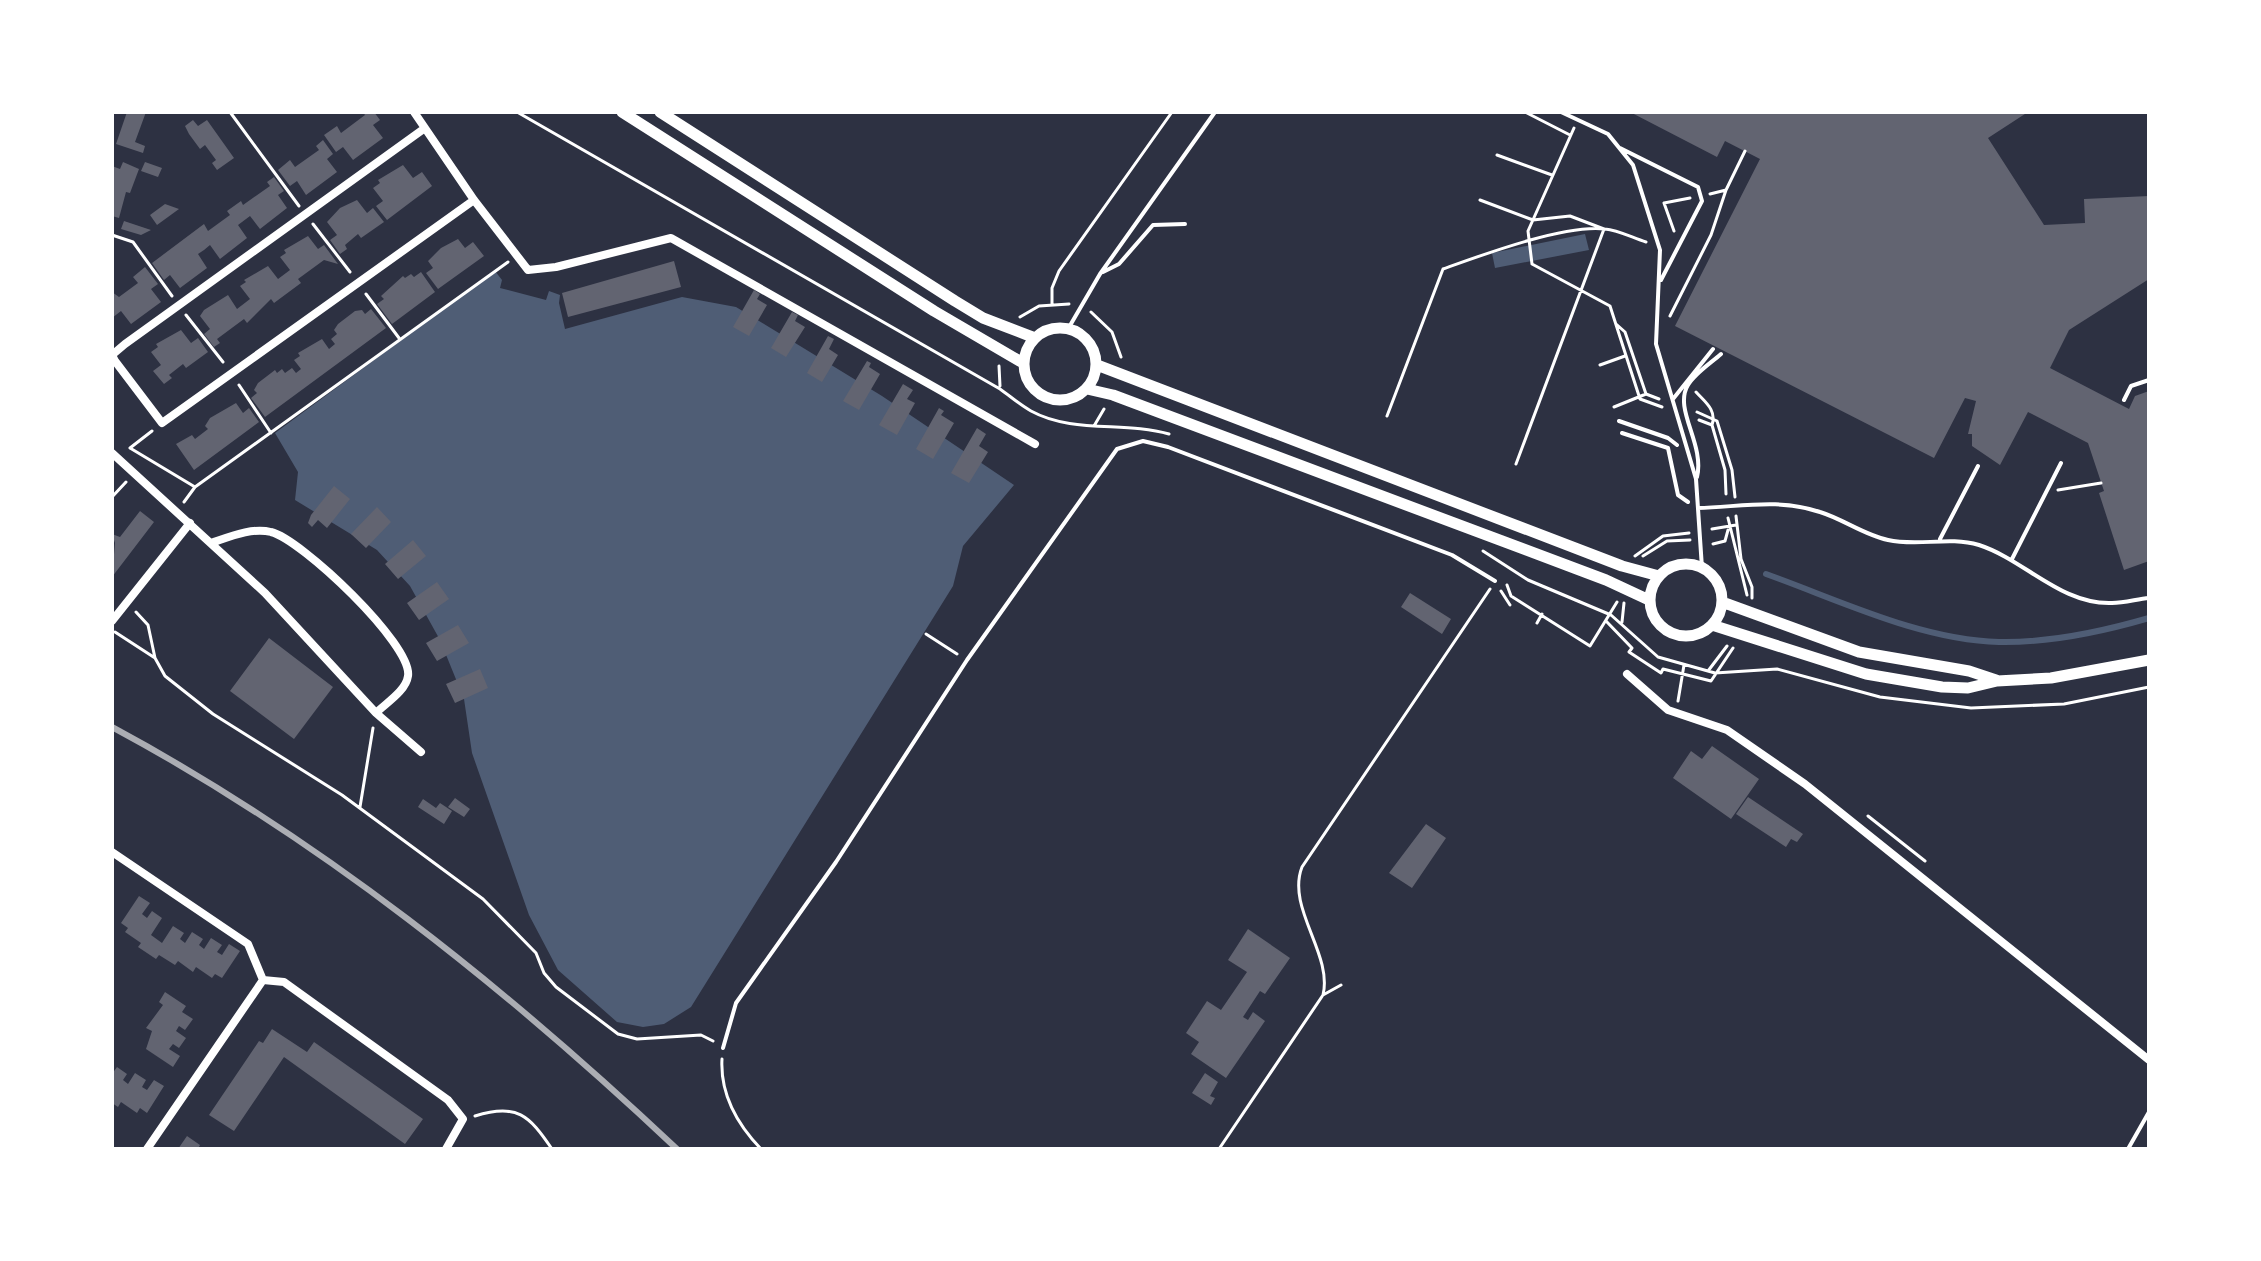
<svg xmlns="http://www.w3.org/2000/svg" width="2261" height="1261" font-family="'Varela Round',sans-serif">
<style>
.water{fill:#4f5d75}
.lines{fill:none;stroke-linecap:round;stroke-linejoin:round}
.stream{stroke:#4f5d75;stroke-width:6}
.building{fill:#626471}
.path{stroke:#fff;stroke-width:3}
.service{stroke:#fff;stroke-width:4}
.minor{stroke:#fff;stroke-width:8}
.tertiary{stroke:#fff;stroke-width:11}
.rail{stroke:#abadb3;stroke-width:6}
</style>
<rect width="100%" height="100%" fill="#2d3142"/>
<path class="water" d="M1585,234L1589,250L1495,268L1492,253Z
M495,271L502,280L500,288L546,300L549,291L560,295L559,303L565,329L682,297L736,307L882,396L1014,485L963,546L953,586L691,1007L664,1024L643,1027L617,1022L558,970L529,915L472,753L464,699L440,640L410,586L377,550L295,500L298,472L275,433Z"/>
<g class="lines">
<path class="stream" d="M1766,574C1839,600 1920,640 1999,642C2050,643 2101,632 2149,618"/>
</g>
<path class="building" d="M127,112H146L135,142L145,146L143,153L116,144Z
M363,112H374L380,120L373,125L383,138L353,160L343,147L336,152L324,135L337,126L341,133L365,115Z
M1630,112H2028L1988,138L2044,225L2085,223L2084,199L2149,196V279L2069,330L2050,368L2129,409L2135,396L2149,391V561L2124,570L2099,493L2104,491L2088,443L2028,412L2000,465L1972,446V434H1968L1976,401L1965,398L1934,458L1675,326L1760,159L1725,141L1717,157Z
M193,120L198,126L207,120L234,158L217,170L212,163L216,160L205,145L200,149L189,134L185,126Z
M323,140L333,154L327,159L337,172L306,195L297,181L290,186L278,170L290,160L295,167L319,150L316,146Z
M123,162L139,169L130,193L126,192L119,218L112,216V166L120,169Z
M145,162L162,168L158,177L141,171Z
M403,165L413,178L422,172L432,186L387,220L376,206L383,201L373,188L380,183L378,180Z
M274,177L284,191L278,195L287,208L260,229L250,216L238,225L247,238L220,259L210,245L204,250L198,254L207,268L180,288L170,275L164,280L152,263L204,224L208,231L230,215L227,211L241,201L243,205L270,186L267,182Z
M357,200L367,213L373,208L384,222L361,238L358,234L345,245L347,249L340,254L330,240L337,235L327,222L340,208Z
M165,204L179,209L157,225L150,215Z
M124,221L151,230L141,235L121,229Z
M308,236L318,249L324,245L338,264L324,260L298,279L301,283L274,303L271,299L247,323L244,319L217,339L220,343L214,347L204,334L210,329L200,316L204,310L228,295L237,309L250,299L240,286L246,282L244,280L268,266L278,279L290,270L280,257L286,253L284,250Z
M458,239L465,248L473,242L484,256L438,289L426,273L433,268L428,261L441,248Z
M674,261L681,287L568,317L562,293Z
M145,267L158,284L151,289L161,302L131,324L121,311L112,318V292L119,297L138,283L133,277Z
M421,272L435,292L392,324L377,304L384,299L381,296L403,276L405,278L411,274L414,277Z
M754,290L760,294L757,299L767,305L749,336L733,327Z
M371,309L386,328L265,417L251,398L257,393L254,390L258,383L275,370L277,373L282,369L285,373L292,368L296,373L301,369L294,360L300,356L298,353L322,339L329,349L335,344L331,339L337,334L334,330L338,324L355,311L362,310L365,314Z
M792,312L798,315L795,321L805,327L786,357L771,348Z
M181,330L191,343L198,338L208,352L186,368L183,364L169,375L172,378L164,384L153,371L161,365L151,352L158,347L156,344Z
M828,336L834,339L829,349L838,355L822,382L807,373Z
M867,361L871,363L869,367L880,374L859,410L843,401Z
M903,384L913,390L907,399L915,403L897,435L879,425Z
M236,403L243,413L249,408L259,422L194,470L176,444L192,435L195,439L208,429L205,426L210,418Z
M939,408L944,411L941,415L954,423L933,459L916,449Z
M977,428L986,434L979,446L988,452L969,483L951,473Z
M334,486L350,499L327,528L318,520L312,527L308,523L311,515Z
M377,507L391,522L366,548L351,534Z
M140,511L154,522L112,577L115,543L112,534L120,537Z
M413,540L426,556L398,579L385,564Z
M437,582L449,599L419,620L407,603Z
M1410,593L1451,619L1442,634L1401,607Z
M458,625L469,643L437,661L426,643Z
M269,638L333,687L294,739L230,691Z
M480,669L488,688L455,703L446,684Z
M1712,746L1759,779L1731,819L1673,778L1691,751L1702,759Z
M1748,797L1803,834L1797,842L1791,839L1786,847L1736,814Z
M455,798L470,809L464,817L448,807Z
M423,799L436,808L440,803L452,811L444,824L418,807Z
M1426,824L1446,838L1412,888L1389,873Z
M139,896L150,903L142,914L147,918L152,911L162,918L151,935L162,943L173,926L184,933L180,939L185,943L192,932L203,939L199,945L204,949L211,938L222,945L217,952L222,955L229,944L240,951L222,978L215,974L212,978L196,967L193,972L178,961L175,965L159,955L156,959L138,947L141,943L125,932L128,928L121,923Z
M1248,929L1290,958L1265,994L1260,991L1243,1017L1248,1020L1253,1012L1265,1021L1226,1078L1191,1054L1199,1042L1186,1033L1207,1001L1221,1010L1247,972L1228,960Z
M165,992L186,1006L182,1012L193,1019L185,1030L179,1026L176,1031L186,1038L179,1048L173,1044L169,1049L180,1056L173,1067L146,1049L152,1031L146,1028L163,1005L159,1002Z
M272,1029L307,1052L314,1042L423,1119L405,1144L284,1057L234,1131L209,1115L259,1041L263,1043Z
M117,1067L127,1074L123,1080L128,1084L135,1073L146,1080L142,1087L147,1090L154,1080L164,1086L147,1113L140,1108L137,1113L121,1102L118,1107L112,1103V1074Z
M1205,1073L1218,1082L1210,1096L1215,1098L1211,1105L1192,1093Z
M187,1136L200,1145L198,1149H178Z"/>
<g class="lines">
<path class="path" d="M230,112L299,206
M517,112L1000,389C1010,396 1020,405 1031,411C1073,434 1125,421 1169,434
M1525,112L1570,135
M1574,128L1528,231L1532,264L1610,306L1640,399L1662,407
M1497,155L1552,175
M1710,194L1726,190
M1480,200L1533,220L1570,216L1604,229L1516,464
M313,224L350,272
M1674,231L1664,203L1690,198
M112,235L133,242L172,296
M366,294L399,338
M1052,303V288L1059,271L1172,112
M1091,312L1112,332L1121,357
M186,315L223,362
M1670,316L1711,235L1726,190L1745,151
M1020,317L1039,306L1069,304
M1616,324L1625,332L1646,394L1659,399
M1600,365L1625,356
M999,366L1000,386
M239,385L271,433
M1696,392C1705,402 1717,410 1712,425
M1614,407L1646,394
M1697,412L1717,421L1732,470L1735,497
M1387,416L1443,269C1482,255 1565,224 1605,229C1618,230 1633,238 1646,242
M1699,420L1712,425L1725,470L1726,494
M1094,426L1104,409
M130,448L195,487
M130,448L152,431
M2058,490L2101,483
M112,497L126,482
M184,502L195,487L508,262
M1736,516L1741,559L1752,587V598
M1728,518L1747,595
M1712,529L1736,525
M1713,544L1725,541L1728,530
M1483,551L1528,580L1611,615L1658,657L1715,673L1777,669L1880,697L1971,708L2064,704L2149,687
M1635,556L1663,536L1689,533
M1643,556L1667,541L1690,540
M1507,585L1511,596L1590,646L1617,602
M1501,591L1510,605
M136,612L148,625L155,658
M1606,621L1632,648L1629,652L1661,673L1663,669L1711,681L1733,648
M1622,622L1624,603
M1537,623L1542,614
M115,632L155,658L165,676L213,714L342,795L483,899L536,953L544,973L556,987L618,1034L637,1039L701,1035L713,1041
M926,634L957,654
M1708,671L1727,646
M1678,701L1684,665
M360,807L373,728
M1868,816L1925,861
M1323,995C1333,954 1286,908 1302,867L1490,589
M722,1059C720,1095 737,1124 761,1149
M475,1116C517,1103 529,1115 552,1149
M1219,1149L1323,995L1341,985"/>
<path class="service" d="M1561,112L1608,134L1633,165L1660,250L1656,344L1696,479L1702,568
M1620,148L1698,187L1702,201L1661,280
M1103,272L1119,264L1153,225L1185,224
M1068,329L1100,274L1215,112
M1673,399L1713,349
M2124,400L2131,386L2149,380
M1619,421L1668,438L1677,445
M1622,433L1668,448L1678,495L1688,502
M1697,477C1705,444 1673,409 1688,385C1695,373 1711,363 1721,354
M1698,508C1740,507 1779,498 1820,512C1843,519 1864,535 1888,540C1918,547 1948,536 1979,545C2025,560 2061,605 2112,603C2125,603 2137,599 2149,598
M1940,539L1978,466
M2012,559L2061,463
M723,1048L736,1003L836,862L967,660L1117,449L1143,441L1168,447L1452,555L1495,581
M2128,1149L2149,1112"/>
<path class="minor" d="M414,112L474,200L528,270L556,267L671,238L1035,444
M425,128L125,344L112,355L115,361L162,423L474,200
M112,453L265,593L376,713L421,752
M211,543C229,537 252,527 271,532C301,539 413,645 408,676C406,691 386,703 376,713
M112,621L190,523
M1627,674L1668,710L1727,730L1805,784L2149,1060
M112,852L248,944L263,980
M263,980L284,982L448,1100L463,1119L446,1149
M147,1149L263,980"/>
<path class="tertiary" d="M622,112L934,311L1023,363
M660,112L955,301L983,318L1035,338
M1024 364a36 36 0 1 1 72 0a36 36 0 1 1-72 0Z
M1097,365L1622,566L1659,576
M1087,389L1113,395L1606,580L1649,600
M1650 600a36 36 0 1 1 72 0a36 36 0 1 1-72 0Z
M1722,602L1859,652L1969,671L1996,680
M1712,625L1866,674L1942,687L1968,688L1997,681L2051,678L2149,660"/>
<path class="rail" d="M112,727C320,839 505,987 677,1149"/>
</g>
<rect width="2261" height="1261" fill="none" stroke="#ffffff" stroke-width="228"/>
</svg>
